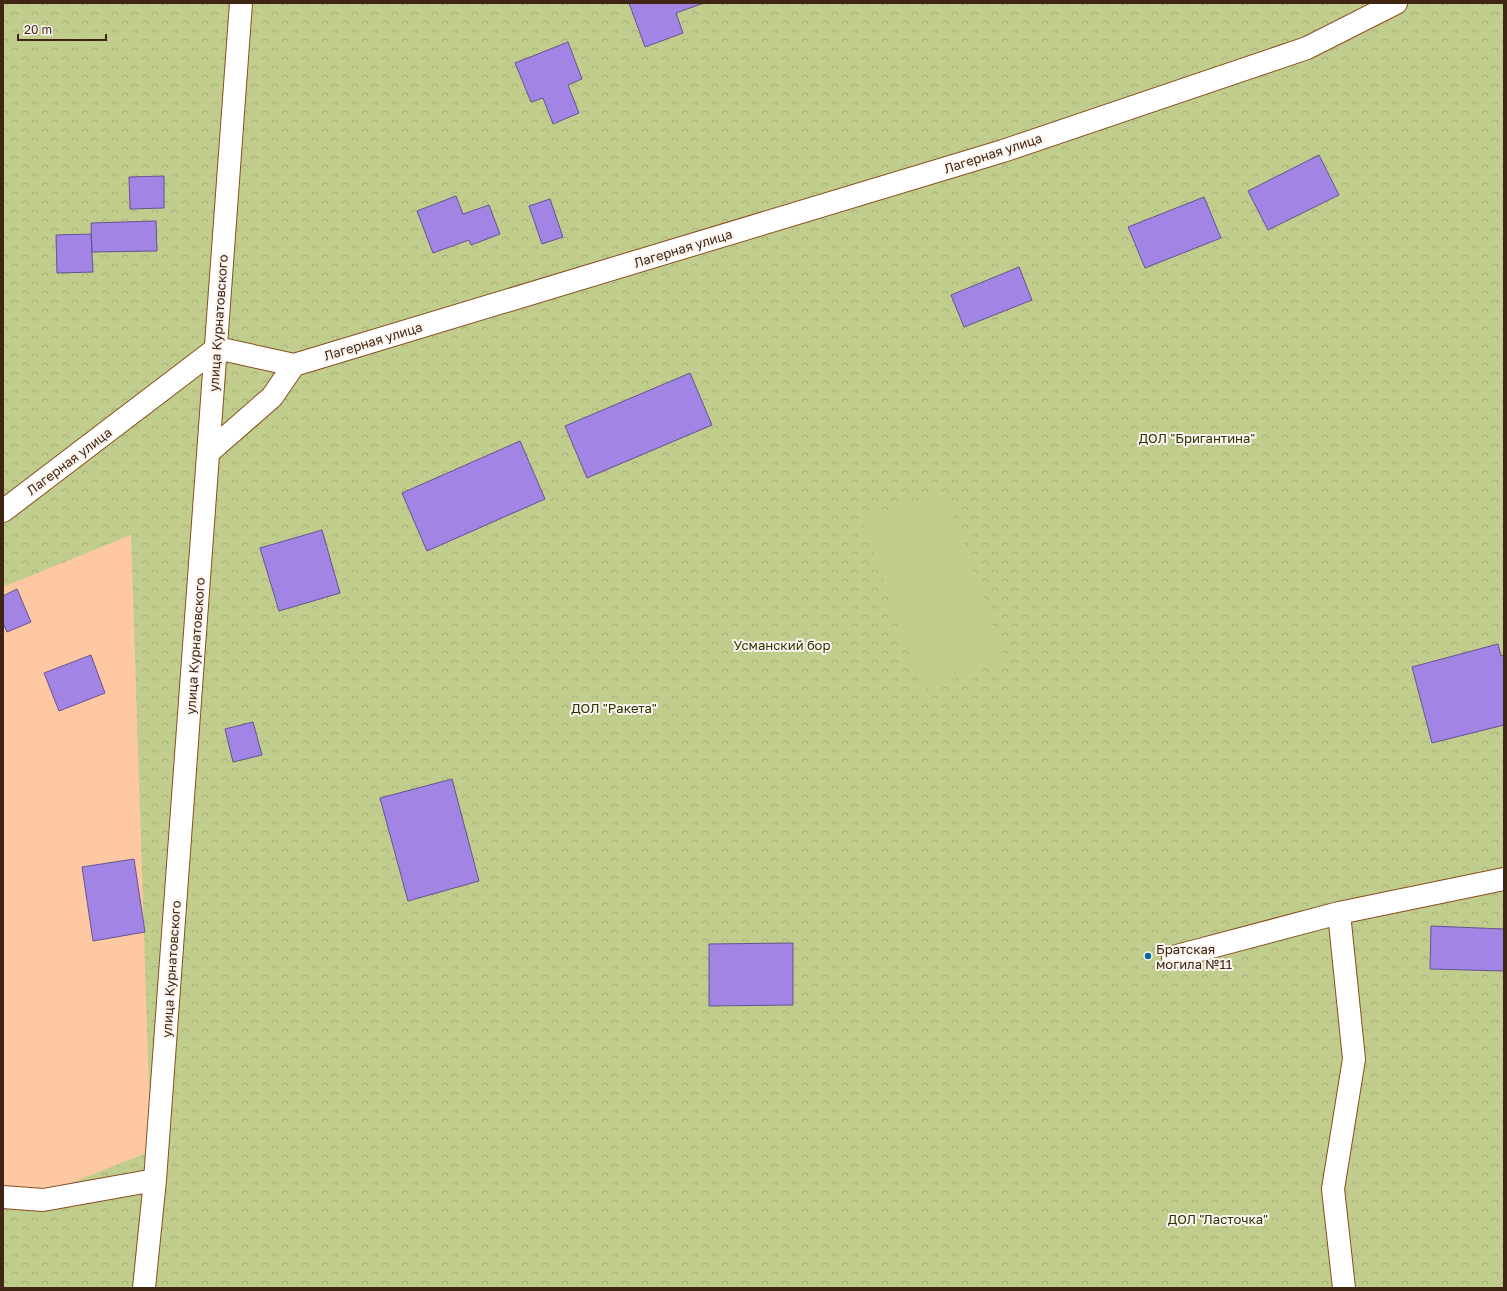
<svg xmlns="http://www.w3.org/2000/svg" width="1507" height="1291" font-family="'Golos Text',sans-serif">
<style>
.forest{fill:url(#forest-crowns)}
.pitch{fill:#c1cd8d}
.building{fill:#a184e3;stroke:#665391}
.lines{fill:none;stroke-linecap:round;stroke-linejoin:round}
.minor-casing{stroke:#884e1d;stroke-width:24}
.minor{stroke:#fff;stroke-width:22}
.poi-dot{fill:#046b99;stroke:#fbf4ef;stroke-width:1.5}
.labels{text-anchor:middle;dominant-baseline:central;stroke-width:4;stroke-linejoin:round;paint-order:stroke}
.street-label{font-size:13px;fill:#3f2512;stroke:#fbf4ef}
.park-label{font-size:13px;fill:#2e3403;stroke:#fbf4ef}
.poi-label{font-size:13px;fill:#3f2512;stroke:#fbf4ef;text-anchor:start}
</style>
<defs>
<pattern id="forest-crowns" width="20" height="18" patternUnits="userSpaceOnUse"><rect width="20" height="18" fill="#c1cd8d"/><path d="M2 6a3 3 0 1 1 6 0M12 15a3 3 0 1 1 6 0" fill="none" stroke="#a7b079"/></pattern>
</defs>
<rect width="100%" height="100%" fill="#fec8a2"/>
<path class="forest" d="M3,3H1504V1288H3V1210L151,1151L131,535L3,587Z"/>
<path class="pitch" d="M945,491L1005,660L922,690L862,520Z"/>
<path class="building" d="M629,3H704L676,13L683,33L645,47Z
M568,42L582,79L568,85L579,113L553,124L543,98L531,102L515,63Z
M1319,155L1339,195L1268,230L1248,191Z
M164,176V208L130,209L129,177Z
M456,196L463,214L489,205L500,234L471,245L469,240L433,253L417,211Z
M1204,197L1221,238L1145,268L1128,227Z
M550,199L563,237L542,244L529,206Z
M156,221L157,251L92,252L91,223Z
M91,234L93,272L57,273L56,235Z
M1019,267L1032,300L964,327L951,295Z
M690,373L712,425L587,478L565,426Z
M520,441L545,499L427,551L402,493Z
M322,530L340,593L279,611L260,548Z
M17,589L31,622L7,632L3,623V596Z
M1498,644L1501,656L1504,655V725L1432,743L1412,667Z
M91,655L105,693L59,711L44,673Z
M253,722L262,755L233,762L225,729Z
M452,779L479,881L408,901L380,798Z
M134,859L145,932L93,941L82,867Z
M1431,926L1504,929V971L1430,969Z
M793,943V1005L709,1006V944Z"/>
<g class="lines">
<defs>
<path id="minor" d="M209,452L272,397L294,365
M3,511L217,348L294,365L1003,151L1307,48L1396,3
M1339,913L1354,1059L1333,1189L1344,1288
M1173,957L1339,913L1504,879
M3,1197L43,1200L155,1180
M144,1288L155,1180L241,3"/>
</defs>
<use href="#minor" class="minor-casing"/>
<use href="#minor" class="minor"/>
</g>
<circle class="poi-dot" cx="1148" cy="956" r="4"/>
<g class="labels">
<g class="street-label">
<text transform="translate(993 153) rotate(-18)">Лагерная улица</text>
<text transform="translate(683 248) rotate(-17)">Лагерная улица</text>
<text transform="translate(218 323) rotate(-86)">улица Курнатовского</text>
<text transform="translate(373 341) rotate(-17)">Лагерная улица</text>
<text transform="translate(69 461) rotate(-37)">Лагерная улица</text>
<text transform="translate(195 646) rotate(-86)">улица Курнатовского</text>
<text transform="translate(171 969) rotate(-86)">улица Курнатовского</text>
</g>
<g class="park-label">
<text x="1197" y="438">ДОЛ "Бригантина"</text>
<text x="782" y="645">Усманский бор</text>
<text x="614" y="708">ДОЛ "Ракета"</text>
<text x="1218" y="1219">ДОЛ "Ласточка"</text>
</g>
<g class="poi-label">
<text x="1156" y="949">Братская<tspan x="1156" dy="15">могила №11</tspan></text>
</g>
</g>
<rect width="1507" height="1291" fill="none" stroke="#3f2512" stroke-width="8"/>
<path d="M18 34v6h88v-6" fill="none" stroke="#3f2512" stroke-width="2"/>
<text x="24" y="34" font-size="12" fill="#3f2512" stroke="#fbf4ef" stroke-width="3" paint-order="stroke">20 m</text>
</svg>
